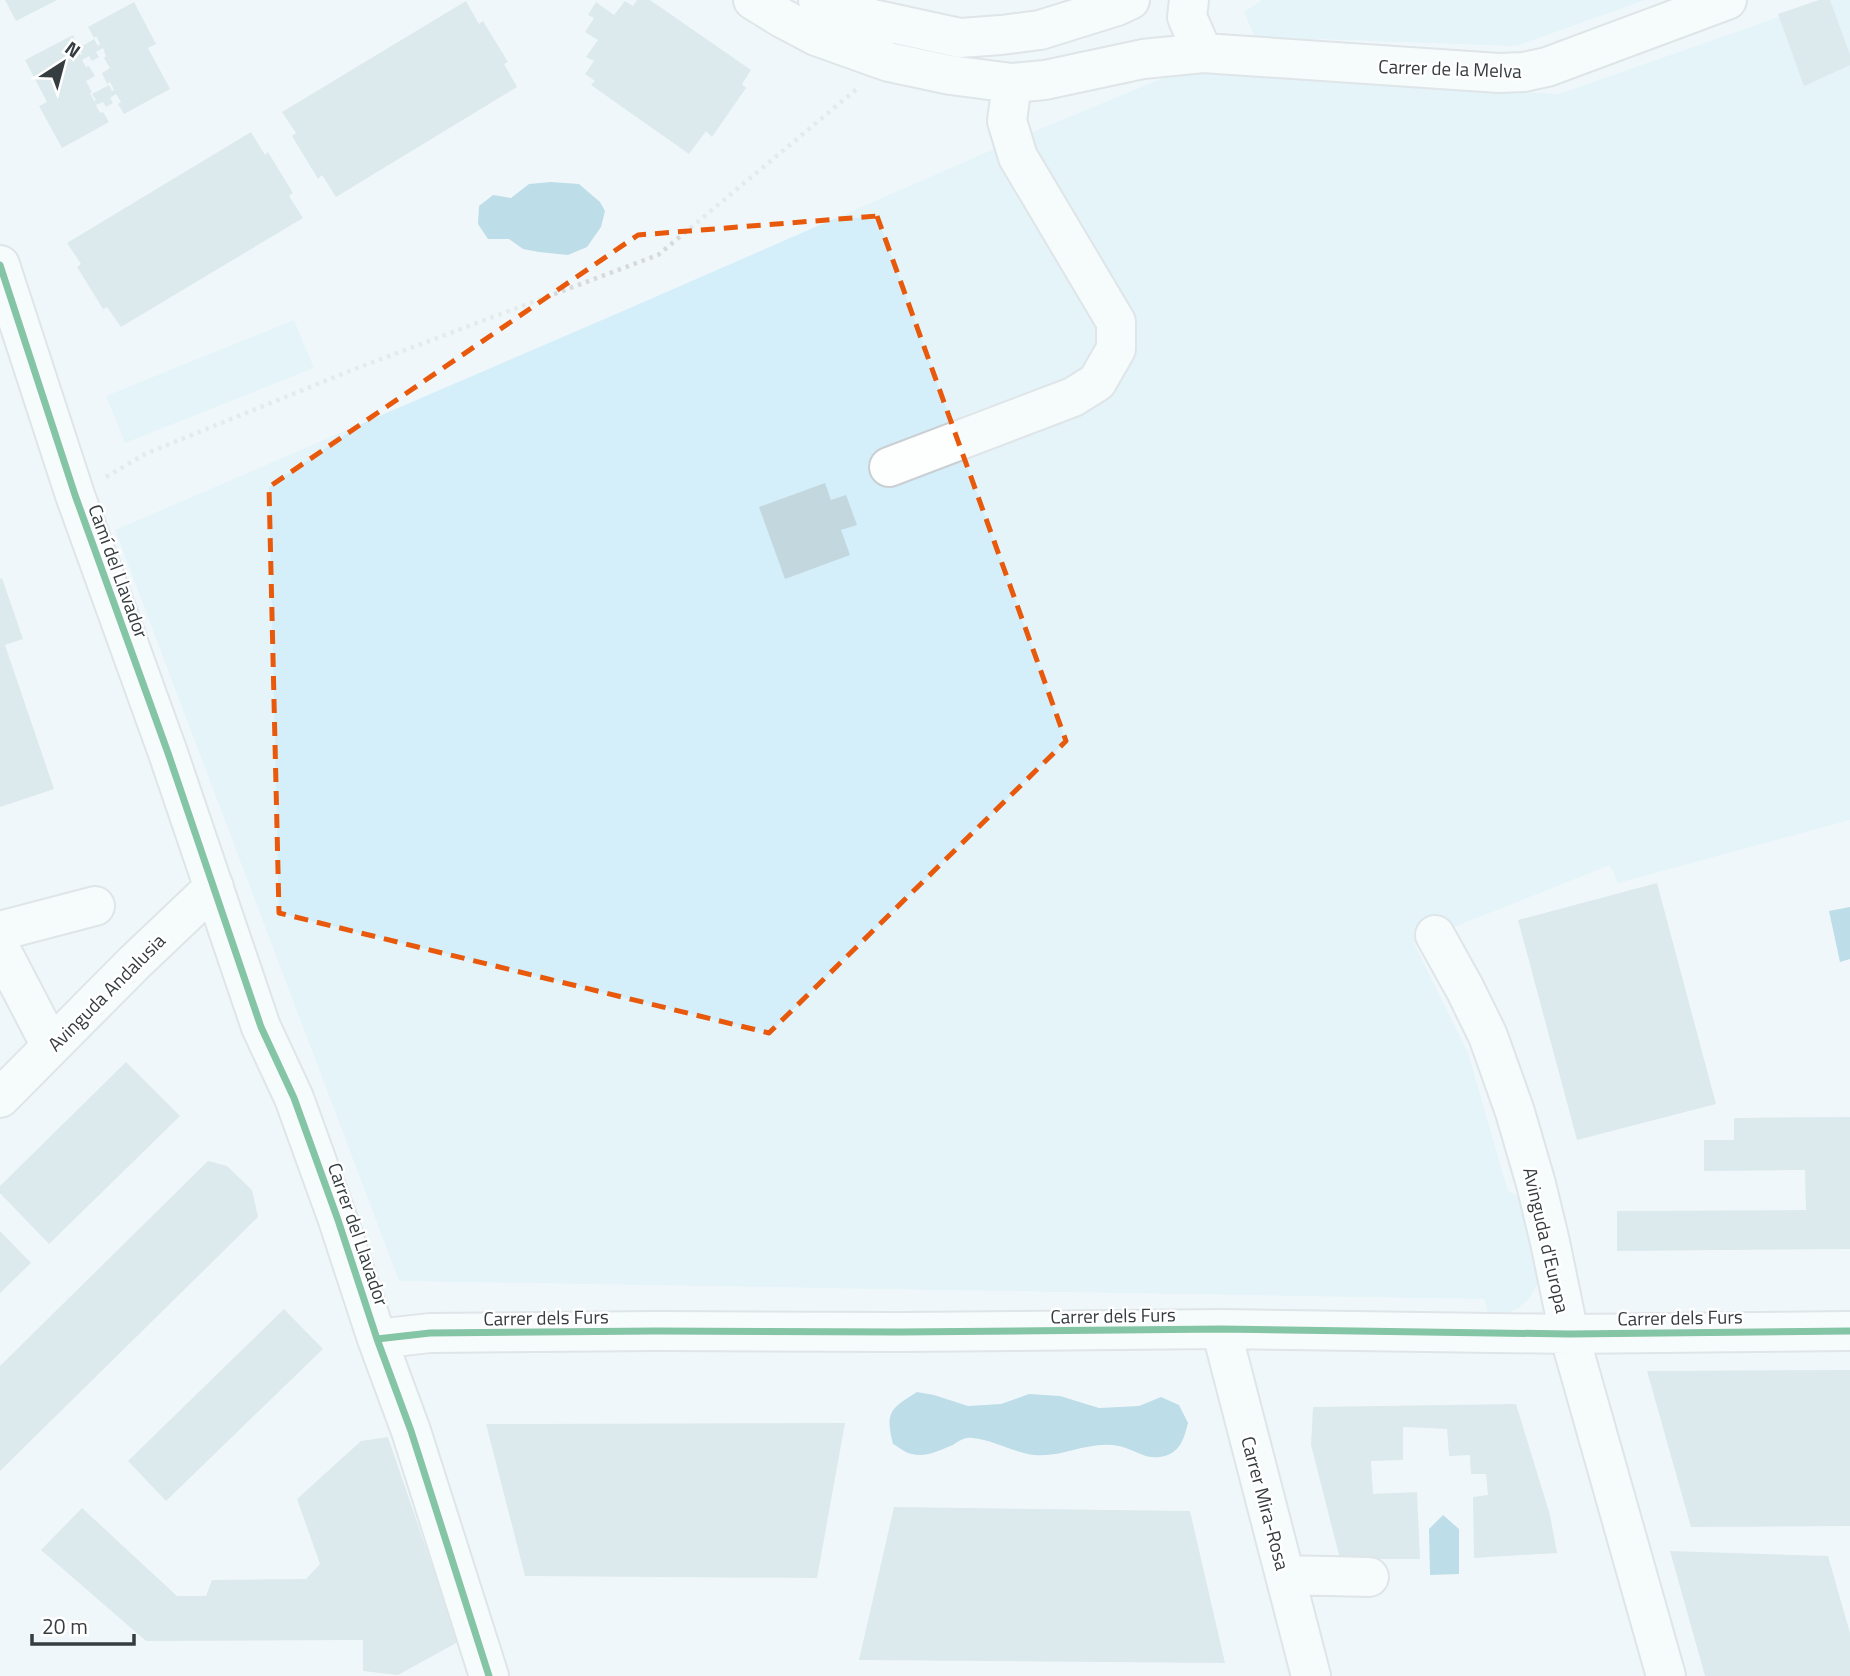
<svg xmlns="http://www.w3.org/2000/svg" width="1850" height="1676" font-family="'Titillium Web',sans-serif">
<style>
.green{fill:#d4eff9}
.water{fill:#7ebcd2}
.building{fill:#c3d7de;fill-rule:evenodd}
.lines{fill:none;stroke-linecap:round;stroke-linejoin:round}
.minor-casing{stroke:#c9cfd2;stroke-width:42}
.path{stroke:#d7d9db;stroke-width:4.5;stroke-dasharray:3.5 5;stroke-linecap:butt}
.minor{stroke:#fdfefe;stroke-width:38}
.cycleway-casing{stroke:#fff;stroke-width:11}
.cycleway{stroke:#00873e;stroke-width:7}
.marked{fill:none;stroke:#e8590c;stroke-width:5;stroke-dasharray:14 9;stroke-linejoin:round}
.labels{text-anchor:middle;dominant-baseline:central;stroke-width:5;stroke-linejoin:round;paint-order:stroke}
.street-label{font-size:19px;fill:#363d40;stroke:#fff}
</style>
<rect width="100%" height="100%" fill="#f0f7fa"/>
<path class="green" d="M1262,0H1645L1516,46L1255,37L1244,12Z
M1827,0H1850V820L1618,883L1610,865L1414,943L1468,1053L1508,1191L1524,1199L1542,1268L1538,1284L1528,1300L1518,1308L1509,1312L1488,1313L1484,1299L399,1281L115,530L623,311L1035,131L1178,72L1559,94Z
M294,320L314,368L125,443L106,396Z"/>
<path class="water" d="M551,182L579,184L600,202L605,211L601,227L587,247L568,255L539,252L523,249L509,239H488L478,224L479,206L493,195L511,198L529,184Z
M1850,907V959L1840,962L1829,911Z
M917,1392L934,1395L968,1406L1001,1404L1029,1394L1060,1396L1099,1408L1139,1406L1161,1397L1179,1405L1188,1423C1184,1438 1181,1451 1165,1456C1145,1461 1137,1450 1119,1446C1089,1440 1063,1458 1034,1455C1012,1452 994,1440 972,1438C965,1437 959,1441 953,1445C940,1450 926,1458 912,1454C905,1453 899,1447 893,1444C885,1412 890,1409 917,1392Z
M1443,1515L1459,1529V1574L1430,1575L1429,1529Z"/>
<path class="building" d="M5,0H57L16,21Z
M637,0H650L751,70L742,84L746,88L712,137L706,131L689,154L591,85L595,81L585,74L594,61L586,57L598,40L585,32L594,18L588,15L596,2L614,15L625,1L633,6Z
M1819,0H1830L1850,55V65L1804,86L1778,14Z
M466,1L479,24L483,21L508,62L504,64L517,87L336,197L322,175L318,179L292,136L296,133L282,112Z
M134,2L156,44L148,48L170,89L124,114L118,104L121,102L116,94L110,98L113,103L106,107L103,102L96,105L100,113L103,112L109,122L62,148L39,106L47,102L25,60L73,35L80,55L82,54L79,48L94,39L98,46L100,44L96,36L94,38L88,27ZM103,48L106,56L104,58L110,68L102,73L107,84L110,82L114,90L112,91L109,85L92,94L96,100L94,101L90,93L92,92L86,81L95,76L89,66L86,67L82,60L89,56L92,61L99,57L96,52Z
M251,132L265,155L268,152L293,193L289,196L303,218L121,327L107,307L103,309L77,267L81,264L67,243Z
M825,483L831,500L846,495L857,525L841,530L850,555L785,579L759,507Z
M2,578L23,639L5,645L54,789L0,807V579Z
M1657,883L1716,1104L1577,1140L1518,920Z
M126,1062L180,1116L49,1244L0,1193V1186Z
M1850,1117V1249L1617,1251V1211L1806,1210L1805,1170L1704,1171V1140H1734V1118Z
M208,1161L227,1166L252,1190L258,1217L0,1471V1366Z
M0,1231L31,1263L0,1293Z
M284,1309L323,1349L166,1501L128,1461Z
M1850,1370V1526L1691,1527L1647,1371Z
M1516,1404L1550,1515L1557,1553L1474,1558L1473,1497L1488,1495L1486,1474H1471L1470,1455L1449,1456L1447,1429L1403,1427V1460L1371,1461L1373,1494L1417,1492L1420,1559H1340L1311,1445L1313,1407Z
M845,1423L817,1578L525,1576L486,1424Z
M388,1437L458,1642L398,1675L363,1671V1640L146,1641L41,1550L82,1508L177,1596H206L212,1580L306,1579L320,1564L297,1499L361,1441Z
M894,1507L1190,1511L1225,1663L859,1660Z
M1670,1551L1828,1556L1850,1633V1676H1705Z"/>
<g class="lines">
<defs>
<path id="minor" d="M753,0L782,18L816,36L889,62L950,75L1012,83L1045,80L1143,59L1203,53
M818,0L834,8L873,19L960,38L1001,35L1040,30L1117,6L1130,0
M1189,0L1187,17L1203,53L1499,73L1524,72L1547,67L1727,0
M0,265L75,495L168,753L261,1027L294,1098L338,1220L377,1339L411,1431L489,1676
M889,467L1073,397L1097,382L1116,349V322L1018,157L1007,121L1012,83
M0,931L95,906
M1435,935L1465,989L1488,1036L1515,1112L1536,1184L1550,1242L1569,1334L1666,1676
M0,948L51,1046
M0,1098L134,963L214,887
M1221,1329L1311,1676
M377,1339L430,1333L656,1331L900,1332L1221,1329L1569,1334L1850,1331
M1285,1575L1369,1577"/>
</defs>
<use href="#minor" class="minor-casing"/>
<path class="path" d="M106,477L145,454L357,368L658,255L858,88"/>
<use href="#minor" class="minor"/>
<defs>
<path id="cycleway" d="M0,265L75,495L168,753L261,1027L294,1098L338,1220L377,1339L411,1431L489,1676
M377,1339L430,1333L656,1331L900,1332L1221,1329L1569,1334L1850,1331"/>
</defs>
<use href="#cycleway" class="cycleway-casing"/>
<use href="#cycleway" class="cycleway"/>
</g>
<path d="M0 0H1850V1676H0ZM877,216L1066,741L769,1033L279,913L269,487L638,235Z" fill="#f0f7fa" fill-opacity=".55" fill-rule="evenodd"/>
<path class="marked" d="M877,216L1066,741L769,1033L279,913L269,487L638,235Z"/>
<g class="labels">
<g class="street-label">
<text transform="translate(1450 68) rotate(2)">Carrer de la Melva</text>
<text transform="translate(119 571) rotate(70)">Camí del Llavador</text>
<text transform="translate(106 992) rotate(-45)">Avinguda Andalusia</text>
<text transform="translate(359 1234) rotate(71)">Carrer del Llavador</text>
<text transform="translate(1547 1240) rotate(77)">Avinguda d'Europa</text>
<text transform="translate(1113 1315) rotate(-1)">Carrer dels Furs</text>
<text transform="translate(546 1317) rotate(-1)">Carrer dels Furs</text>
<text transform="translate(1680 1317) rotate(-1)">Carrer dels Furs</text>
<text transform="translate(1266 1503) rotate(75)">Carrer Mira-Rosa</text>
</g>
</g>
<g transform="translate(63 63) rotate(36)" stroke="#ffffff" stroke-width="5" paint-order="stroke">
<path d="M0-5L12 26L0 18L-12 26Z" fill="#363d40"/>
<text y="-10" font-size="19" font-weight="bold" text-anchor="middle" fill="#363d40">N</text>
</g>
<path d="M32 1634v10h102v-10" fill="none" stroke="#363d40" stroke-width="3.5"/>
<text x="42" y="1634" font-size="21" fill="#363d40" stroke="#ffffff" stroke-width="5" paint-order="stroke">20 m</text>
</svg>
